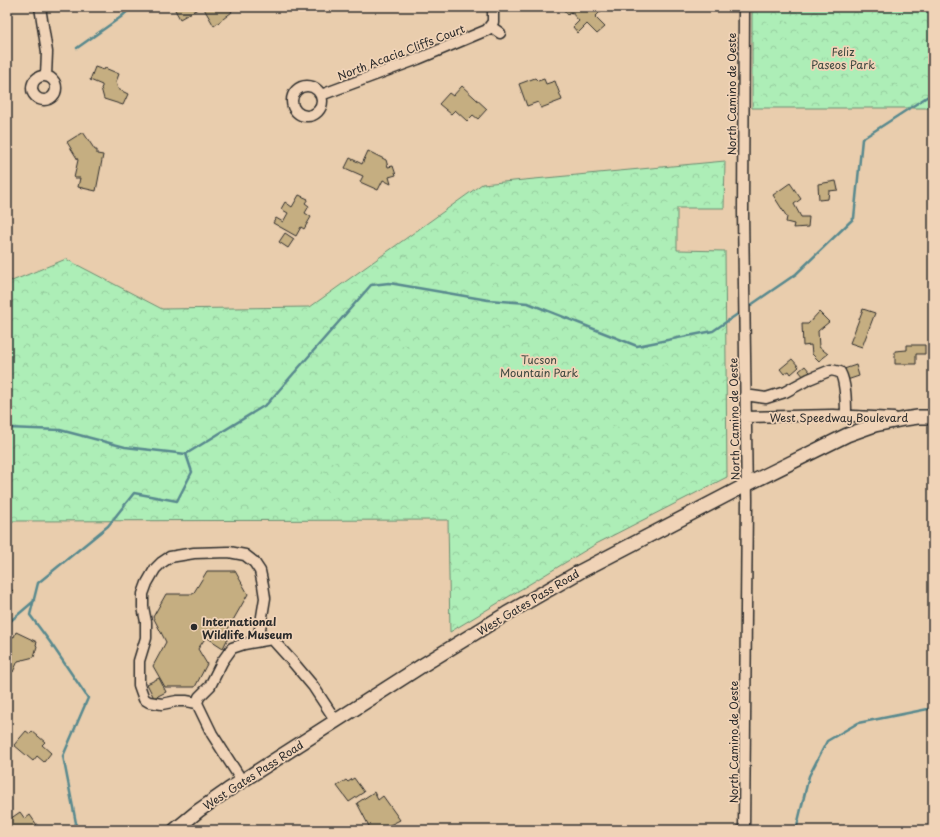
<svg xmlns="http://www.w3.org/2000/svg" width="940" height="837" font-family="'Playpen Sans',sans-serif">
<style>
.forest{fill:url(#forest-crowns);stroke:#6c8c71}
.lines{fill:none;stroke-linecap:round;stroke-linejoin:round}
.stream{stroke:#58898e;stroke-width:2.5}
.building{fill:#c5ae81;stroke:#2b2b2b}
.minor-casing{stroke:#2b2b2b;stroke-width:13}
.major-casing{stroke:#2b2b2b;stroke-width:16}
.minor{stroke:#f0d3b7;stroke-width:10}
.major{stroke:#f0d3b7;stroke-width:13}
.poi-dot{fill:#2b2b2b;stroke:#f0d3b7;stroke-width:1.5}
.labels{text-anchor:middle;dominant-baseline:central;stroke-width:3.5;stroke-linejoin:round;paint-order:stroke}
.park-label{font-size:11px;fill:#3e4840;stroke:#f0d3b7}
.street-label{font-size:11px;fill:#2b2b2b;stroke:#f0d3b7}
.poi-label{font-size:11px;font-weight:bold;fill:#2b2b2b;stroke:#f0d3b7;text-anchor:start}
</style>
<defs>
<pattern id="forest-crowns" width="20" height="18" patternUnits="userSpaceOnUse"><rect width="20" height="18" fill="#adeeb7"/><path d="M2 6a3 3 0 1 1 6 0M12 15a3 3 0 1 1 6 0" fill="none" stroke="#95cc9e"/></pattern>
</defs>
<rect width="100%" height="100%" fill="#e9cdad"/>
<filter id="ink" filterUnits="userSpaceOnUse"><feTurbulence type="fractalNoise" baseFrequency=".025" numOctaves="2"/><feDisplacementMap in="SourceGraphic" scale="8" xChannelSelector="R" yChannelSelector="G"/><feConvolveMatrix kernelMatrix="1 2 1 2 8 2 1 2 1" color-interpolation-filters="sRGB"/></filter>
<g filter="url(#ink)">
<path class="forest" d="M752,7H933V108H752Z
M725,161L724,208H677V250L725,251L727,477L596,544L450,632L448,520L7,521V278L12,281L66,259L162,309L310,307L482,184Z"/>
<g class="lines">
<path class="stream" d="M77,48L121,17L132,7
M748,307L796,274L854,218L862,139L933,93
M7,428L60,430L125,447L186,454L267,404L371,285L389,283L488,300L528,303L637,346L713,331L742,311
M7,624L34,601
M72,830L76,823L63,756L88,698L50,642L30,615L38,583L108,526L134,493L177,501L192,472L186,454
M796,830L809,776L827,741L858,723L933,708"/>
</g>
<path class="building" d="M176,7H201L180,19L174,8Z
M203,7H229L232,12L214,26Z
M565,7H601L603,9L595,17L605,27L597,34L587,24L578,33L573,27L579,21L571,12L568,15L563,9Z
M95,67L104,70L105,68L119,74L116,82L118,89L128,94L123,105L104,99L101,88L102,87V85L90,80Z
M535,78L538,81L544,79L546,84L555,81L562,100L541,108L538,102L527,106L519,84Z
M462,86L487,109L478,119L473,115L467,121L455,110L451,114L439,104L449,93L453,96Z
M83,132L95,150H97V154L103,155L96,191L78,187L80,178H74L78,160L67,142Z
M368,151L386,160L388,167L393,166L396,175L389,177L391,184L383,180L378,190L360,182L363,176L345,168L350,158L362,164Z
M836,181L838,190L829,191L828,199L819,200L818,184Z
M790,183L801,199L794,204L801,217H809L808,227L793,228L794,224L786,222L787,217L773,195Z
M299,195L308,199L305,203L309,206L305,213L311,217L304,229L301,227L296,236L273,223L276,218L283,222L288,213L281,209L285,202L292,207Z
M285,233L294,239L288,248L279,242Z
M863,309L875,313L862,347L850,343Z
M819,312L829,322L818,331L819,347L828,354L819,361L812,354L811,345L803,346L802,324H808Z
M907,345H925V354H916V364H895V351L907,350Z
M792,359L799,367L791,374L789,371L784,374L780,369Z
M856,365L859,376L847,380L844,369Z
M805,366L810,372L804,377L799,371Z
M207,571H235L248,594L224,636L228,638L223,648L206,637L198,649L207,664L195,687H165L153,666L166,642L153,617L166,594H193Z
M7,585L14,592L7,600Z
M16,632L37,642L36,645L37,646L34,657L18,661L13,672L7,669V657L11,648L7,646V638L9,635L14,637Z
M159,678L166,692L154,698L147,684Z
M26,731L30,734L32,731L45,742L42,745L51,753L44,762L37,756L33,761L14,745Z
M354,778L364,792L349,802L337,786L346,780L348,782Z
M374,792L378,800L383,796L400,820L380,830H371L357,803Z
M20,812L25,819L30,815L39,828L35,830H12L7,822V821Z"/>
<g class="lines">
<defs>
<path id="minor" d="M40,7L47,52L46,76
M744,7L743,212L747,500L744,830
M490,26L500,33
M32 88a12 12 0 1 1 24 0a12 12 0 1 1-24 0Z
M292 101a15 15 0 1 1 30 0a15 15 0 1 1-30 0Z
M321,95L418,59L487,30L493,22V7
M745,395L766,398L785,392L809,379L831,370L840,372C846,383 846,402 846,415
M745,417L833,415L894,418
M197,703L186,701H177L162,704L149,702L144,699L139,685V661L146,638V622L143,607V594L147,583L155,569L161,563L170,557L194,553L229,552L245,555L254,562L260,571L263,585L265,598L258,641
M242,781L212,734L197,703L199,697L210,686L222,662L232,648L244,644L272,639L292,661L313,686L336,721"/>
<path id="major" d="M175,830L198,811L228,790L423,665L506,614L581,571L746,485L847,435L875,425L904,419L918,417H933"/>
</defs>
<use href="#minor" class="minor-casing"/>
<use href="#major" class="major-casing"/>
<use href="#minor" class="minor"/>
<use href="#major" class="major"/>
</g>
</g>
<circle class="poi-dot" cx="194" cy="627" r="4"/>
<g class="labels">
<g class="park-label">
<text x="843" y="51">Feliz<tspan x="843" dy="13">Paseos Park</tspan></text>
<text x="539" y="359">Tucson<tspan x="539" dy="13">Mountain Park</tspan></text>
</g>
<g class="street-label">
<text transform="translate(401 52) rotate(-21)">North Acacia Cliffs Court</text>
<text transform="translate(731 94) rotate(-90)">North Camino de Oeste</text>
<text x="839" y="417">West Speedway Boulevard</text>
<text transform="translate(734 419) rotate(-91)">North Camino de Oeste</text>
<text transform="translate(528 602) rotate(-31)">West Gates Pass Road</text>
<text transform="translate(733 742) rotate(-90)">North Camino de Oeste</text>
<text transform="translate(253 775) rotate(-33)">West Gates Pass Road</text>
</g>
<g class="poi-label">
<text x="202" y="621">International<tspan x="202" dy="13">Wildlife Museum</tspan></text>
</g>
</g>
<rect width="940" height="837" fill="none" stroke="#f0d3b7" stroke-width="24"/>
<rect x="12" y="12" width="916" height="813" fill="none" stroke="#2b2b2b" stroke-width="1.5" filter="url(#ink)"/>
</svg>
